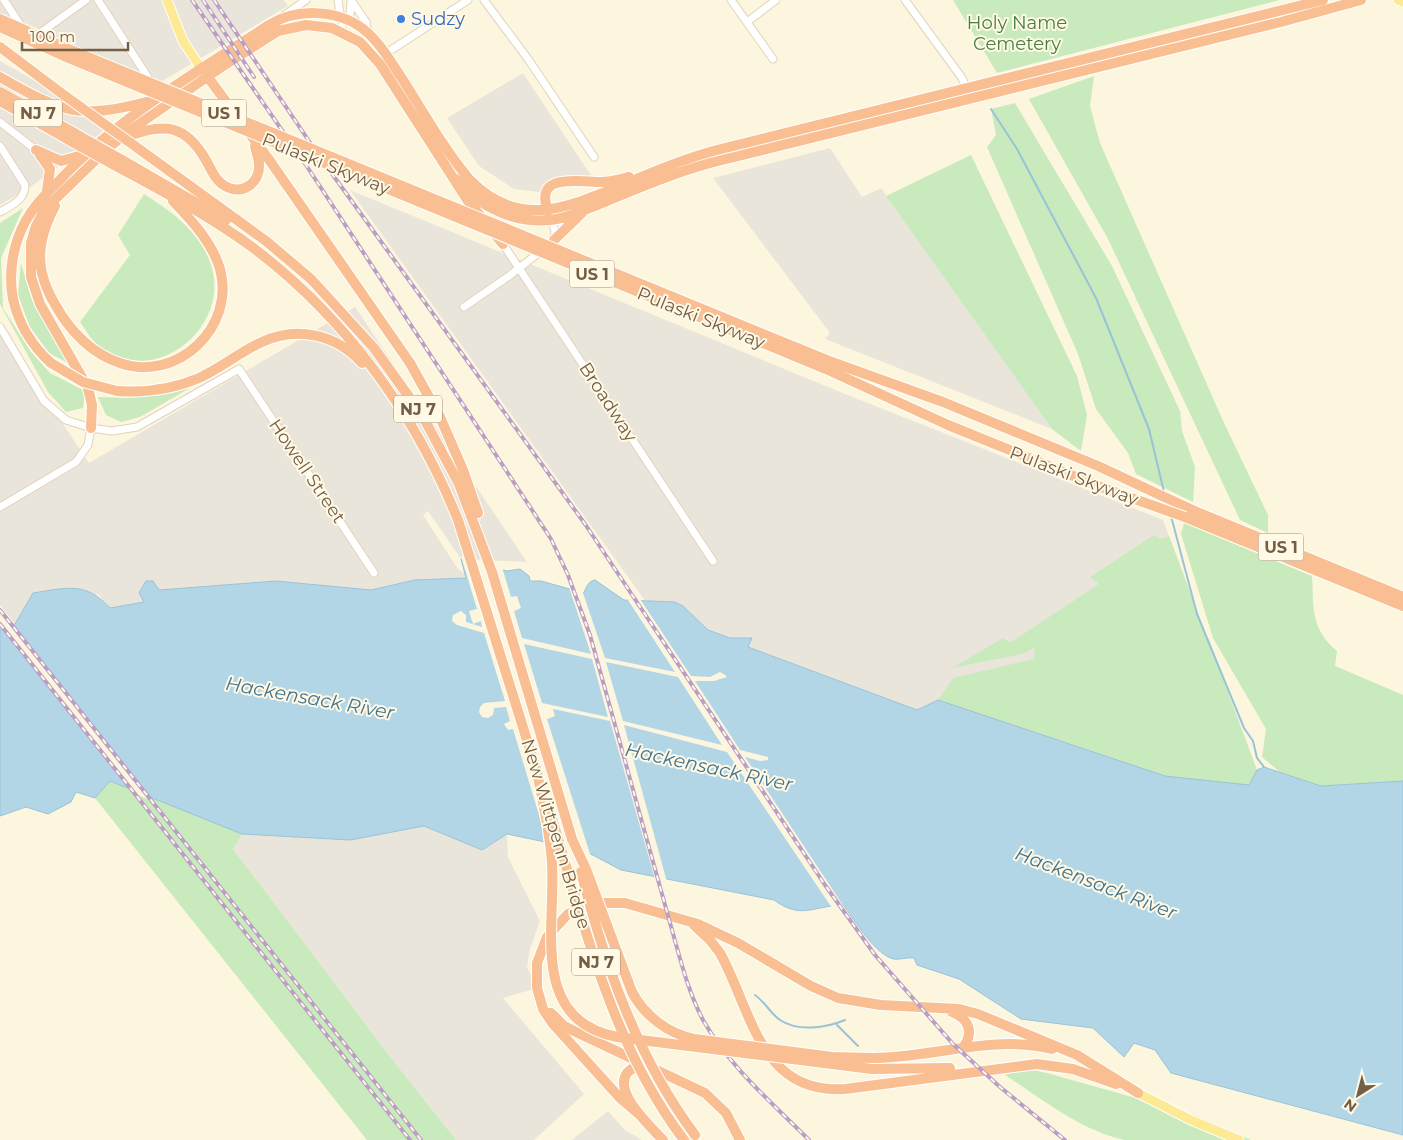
<svg xmlns="http://www.w3.org/2000/svg" width="1403" height="1140" font-family="Montserrat,sans-serif">
<style>
.industrial{fill:#eae5db}
.green{fill:#c8eabd}
.water{fill:#b3d6e6;stroke:#99c3d8}
.pier{fill:#fdf6de;fill-rule:evenodd}
.lines{fill:none;stroke-linecap:round;stroke-linejoin:round}
.stream{stroke:#99c3d8;stroke-width:2}
.minor-casing{stroke:#e0d3bb;stroke-width:9}
.major-casing{stroke:#fff;stroke-width:11}
.highway-casing{stroke:#fff;stroke-width:12}
.minor{stroke:#fff;stroke-width:7}
.major{stroke:#fee994;stroke-width:9}
.highway{stroke:#f9bf93;stroke-width:10}
.rail-casing{stroke:#ba9ec5;stroke-width:4}
.rail{stroke:#fff9e5;stroke-width:2;stroke-dasharray:5.5;stroke-linecap:butt}
.highway-bridge-casing{stroke:#fff;stroke-width:12;stroke-linecap:butt}
.highway-bridge{stroke:#f9bf93;stroke-width:10}
.shop-dot{fill:#3f7fe0;stroke:#fff9e5;stroke-width:2}
.labels{text-anchor:middle;dominant-baseline:central;stroke-width:4;stroke-linejoin:round;paint-order:stroke}
.shield{fill:#fff9e5;stroke:#9d8c76;stroke-width:1}
.shield-label{font-size:16px;font-weight:bold;fill:#735e46}
.shop-label{font-size:18px;fill:#366cbe;stroke:#fff9e5;text-anchor:start}
.park-label{font-size:18px;fill:#487f40;stroke:#fff9e5}
.street-label{font-size:18px;fill:#735e46;stroke:#fff9e5}
.water-label{font-size:19px;font-style:italic;fill:#42748e;stroke:#fff9e5}
</style>
<rect width="100%" height="100%" fill="#fdf6de"/>
<path class="industrial" d="M0,0H284L288,6L159,83L30,29L0,13Z
M0,61L83,108L92,122L105,132L29,188L0,205Z
M523,73L592,177L547,193L514,189L479,166L447,118Z
M830,148L862,197L881,188L1052,429L825,339L830,333L713,178Z
M350,190L845,394L1163,520L1257,770L917,710L748,647L751,638H730L708,630L683,606L675,602H646Z
M355,307L527,562L461,559L428,511L423,515L458,569L465,574L464,581L415,580L371,590L316,587L313,584L276,581L159,590L144,602L110,608L98,594L15,624L0,605V329L89,463Z
M424,826L482,850L507,834L508,857L540,921L530,949L527,967L537,988L503,998L584,1094L534,1140H456L381,1046L233,849L242,834L350,840Z
M608,1111L625,1130L642,1140H572Z"/>
<path class="green" d="M953,0H1280L997,73Z
M1094,76L1090,106L1100,143L1224,423L1268,515V533L1240,520L1108,239L1029,99Z
M1015,103L1112,266L1180,411L1182,431L1195,467L1193,502L1136,474L1128,453L1096,409L1078,354L987,147L996,135L991,109Z
M971,155L1077,376L1087,415L1081,451L1052,429L886,196Z
M144,194C169,210 195,228 208,257C238,323 155,392 99,346C91,340 86,330 80,322L130,255L118,235Z
M23,208L1,258L3,308L31,352L50,373L85,391L83,408L66,412L48,392L0,304V223Z
M21,263L32,300L68,363L49,353L30,327L18,295Z
M202,381L140,417L121,422L106,415L98,397L126,398L161,395Z
M1184,523L1312,576C1314,608 1310,628 1337,651L1335,666L1403,695V781L1321,786L1280,772L1262,757L1266,729L1213,638L1181,534Z
M1154,535L1160,539L1169,536L1257,770L1249,785L1165,776L938,700L953,678L1034,659L1035,648L1022,654L952,668L1003,638L1010,643L1099,584L1090,577Z
M109,781L148,793L242,834L233,849L387,1053L456,1140H367L95,798Z
M1023,1068L1047,1073L1189,1113L1251,1140H1124C1080,1130 1042,1099 1005,1075Z"/>
<path class="water" d="M461,559L507,571L520,569L529,576L530,581H541L584,593C586,588 588,581 595,580L624,600L675,602L683,606L708,630L730,638H752L748,647L917,710L938,700L1165,776L1249,785L1257,770L1264,767L1321,786L1403,781V1135L1171,1073L1155,1050L1134,1043L1124,1057L1093,1028L1021,1019L959,979L917,965L914,958C907,957 900,960 894,959C876,956 854,919 843,905C812,906 802,920 774,900L621,870L583,850L507,834L482,850L424,826L350,840L242,834L110,781L95,798L76,792L71,802L48,814L26,807L0,816V629L15,624L33,593C66,588 86,581 110,608L144,602L139,593L146,581H153L159,590L276,581L371,590L415,580L466,578Z"/>
<path class="pier" d="M461,556L502,567L511,597L517,596L521,608L514,611L522,638L591,654L569,587L582,590L605,658L675,672L626,597L640,599L691,676L710,677L720,672L725,675L727,677L714,681H695L740,750L768,757V760L760,761L745,757L856,925L879,954L842,907L832,908L727,752L624,725L667,882L655,879L610,721L553,709L555,716L547,719L591,857L582,852L544,845L542,825L513,729L508,730L504,724L510,721L506,707L494,708L493,715L488,718L482,717L479,712L480,707L484,703L505,701L484,633L457,625L452,621L453,615L461,611L466,615V622L482,627L481,621L473,624L469,611L477,609ZM524,644L592,659L608,717L542,703ZM606,662L678,677L722,745L623,721Z
M11,622L75,703L152,801L133,793L1,626Z"/>
<g class="lines">
<path class="stream" d="M991,109L1017,149L1096,298L1149,429L1164,492
M1171,516L1197,614L1244,728L1253,741L1257,758L1264,767
M755,995C765,1002 771,1014 780,1020C798,1032 826,1028 845,1020
M837,1025L858,1046"/>
<defs>
<path id="minor" d="M4,0L23,29
M98,0L147,76
M338,0L341,20
M351,0L366,22L368,33
M484,0L528,59L594,157
M731,0L773,59
M905,0L962,78L968,92
M282,17L306,0
M747,22L776,0
M339,30L350,14L351,1
M34,34L40,33L86,0
M385,54L468,0
M0,122L36,150
M0,146L25,185C25,200 12,205 0,212
M550,216L555,231L554,239
M503,244L713,561
M464,307L509,276L541,251
M0,327L44,401L66,420L91,428L112,431L137,427L239,369L374,573
M0,507L76,462L88,445L91,428"/>
<path id="major" d="M167,0L183,41L204,73
M1398,0L1403,2
M1138,1093L1193,1121L1239,1140"/>
<path id="highway" d="M0,47L61,93
M207,76L270,161L410,363L440,417L463,470L478,513
M0,77C63,113 78,120 150,101
M0,92L76,134
M0,101L69,140
M126,137C164,122 186,124 207,162C212,171 216,181 225,186C242,196 260,183 259,165C259,158 256,152 255,146
M139,149L266,241L311,279L374,348L422,415L459,484L492,572L572,839
M36,150L61,161L79,156
M40,155L50,169L47,191
M124,161L226,220
M118,167C164,192 210,216 252,247C345,317 415,413 458,520L537,772
M456,179C479,208 519,226 557,219C574,216 591,207 607,201C641,187 674,173 710,163L1281,22L1361,0
M55,206C36,242 34,270 56,306C70,331 92,354 120,363C177,383 236,327 220,269C212,242 192,221 173,201
M548,211C533,172 580,182 601,182C611,182 620,179 629,177
M554,240L582,213
M51,363C32,346 19,325 13,299C8,273 13,245 25,222C34,206 46,193 59,181C118,117 196,73 269,25C298,7 343,9 369,34C382,46 391,62 401,77C423,111 443,148 469,179C520,232 570,206 627,183C657,170 686,158 717,150L1323,0
M117,391C145,393 173,389 199,378C221,368 240,352 262,342C297,326 336,334 362,363
M91,428L92,405L88,388L40,304L31,277V243L36,226L45,209L107,149L129,131L223,66L278,31L306,25L332,28L360,42L380,64L468,201L503,244
M1160,495L1197,512L1403,597
M1185,517L1403,606
M694,925L710,940L720,953C752,1011 760,1095 845,1089L1037,1064L1073,1069L1116,1084
M952,1012C969,1019 975,1033 962,1049
M551,1013L564,1026L574,1031L705,1093L726,1113L740,1140
M873,1058C933,1058 992,1034 1052,1049
M645,1068C638,1066 632,1067 627,1073C613,1093 651,1127 663,1140
M872,1069L950,1068
M640,1115L620,1098L553,1024L543,1009L537,988V963L547,937L568,914L593,903H625L698,924L738,943L811,986L838,998L881,1005L959,1009L978,1014L1077,1055L1138,1093"/>
</defs>
<use href="#minor" class="minor-casing"/>
<use href="#major" class="major-casing"/>
<use href="#highway" class="highway-casing"/>
<use href="#minor" class="minor"/>
<use href="#major" class="major"/>
<use href="#highway" class="highway"/>
<defs>
<path id="rail" d="M192,0L306,165L551,539L568,575L590,635L677,948C684,973 691,997 703,1020C729,1066 772,1103 809,1140
M203,0L254,77
M214,0L317,153L585,524L825,885L875,955L953,1044L1000,1087L1065,1140
M0,610L421,1140
M0,624L410,1140"/>
</defs>
<use href="#rail" class="rail-casing"/>
<use href="#rail" class="rail"/>
<defs>
<path id="highway-bridge" d="M0,19L68,49L829,361L943,402L1098,466L1160,495
M0,27L64,56L826,369L948,425L1098,486L1185,517
M61,93L139,149
M76,134L124,161
M69,140L118,167
M51,363L83,382L117,391
M537,772C543,802 550,832 552,863C556,927 529,1020 617,1037L872,1069
M551,815C585,927 612,1045 684,1140
M572,839L586,869L632,992C645,1016 667,1033 694,1039L832,1057L873,1058
M581,872C605,965 637,1057 695,1135"/>
</defs>
<use href="#highway-bridge" class="highway-bridge-casing"/>
<use href="#highway-bridge" class="highway-bridge"/>
</g>
<circle class="shop-dot" cx="401" cy="19" r="5"/>
<g class="labels">
<g class="shield">
<rect x="14" y="99.5" width="48" height="27" rx="4"/>
<rect x="201.5" y="99.5" width="45" height="27" rx="4"/>
<rect x="569.5" y="260.5" width="45" height="27" rx="4"/>
<rect x="394" y="395.5" width="48" height="27" rx="4"/>
<rect x="1258.5" y="533.5" width="45" height="27" rx="4"/>
<rect x="572" y="948.5" width="48" height="27" rx="4"/>
</g>
<g class="shield-label">
<text x="38" y="113">NJ 7</text>
<text x="224" y="113">US 1</text>
<text x="592" y="274">US 1</text>
<text x="418" y="409">NJ 7</text>
<text x="1281" y="547">US 1</text>
<text x="596" y="962">NJ 7</text>
</g>
<g class="shop-label">
<text x="411" y="19">Sudzy</text>
</g>
<g class="park-label">
<text x="1017" y="23">Holy Name<tspan x="1017" dy="21">Cemetery</tspan></text>
</g>
<g class="street-label">
<text transform="translate(326 164) rotate(22)">Pulaski Skyway</text>
<text transform="translate(701 318) rotate(22)">Pulaski Skyway</text>
<text transform="translate(608 402) rotate(57)">Broadway</text>
<text transform="translate(307 471) rotate(56)">Howell Street</text>
<text transform="translate(1074 476) rotate(21)">Pulaski Skyway</text>
<text transform="translate(556 834) rotate(73)">New Wittpenn Bridge</text>
</g>
<g class="water-label">
<text transform="translate(310 698) rotate(10)">Hackensack River</text>
<text transform="translate(709 767) rotate(12)">Hackensack River</text>
<text transform="translate(1096 883) rotate(21)">Hackensack River</text>
</g>
</g>
<g transform="translate(1358 1095) rotate(216)" stroke="#fff9e5" stroke-width="4" paint-order="stroke">
<path d="M0-4L9 19L0 12L-9 19Z" fill="#735e46"/>
<text y="-8" font-size="14" font-weight="bold" text-anchor="middle" fill="#735e46">N</text>
</g>
<path d="M22 42v8h106v-8" fill="none" stroke="#735e46" stroke-width="2.5"/>
<text x="30" y="42" font-size="15" fill="#735e46" stroke="#fff9e5" stroke-width="4" paint-order="stroke">100 m</text>
</svg>
